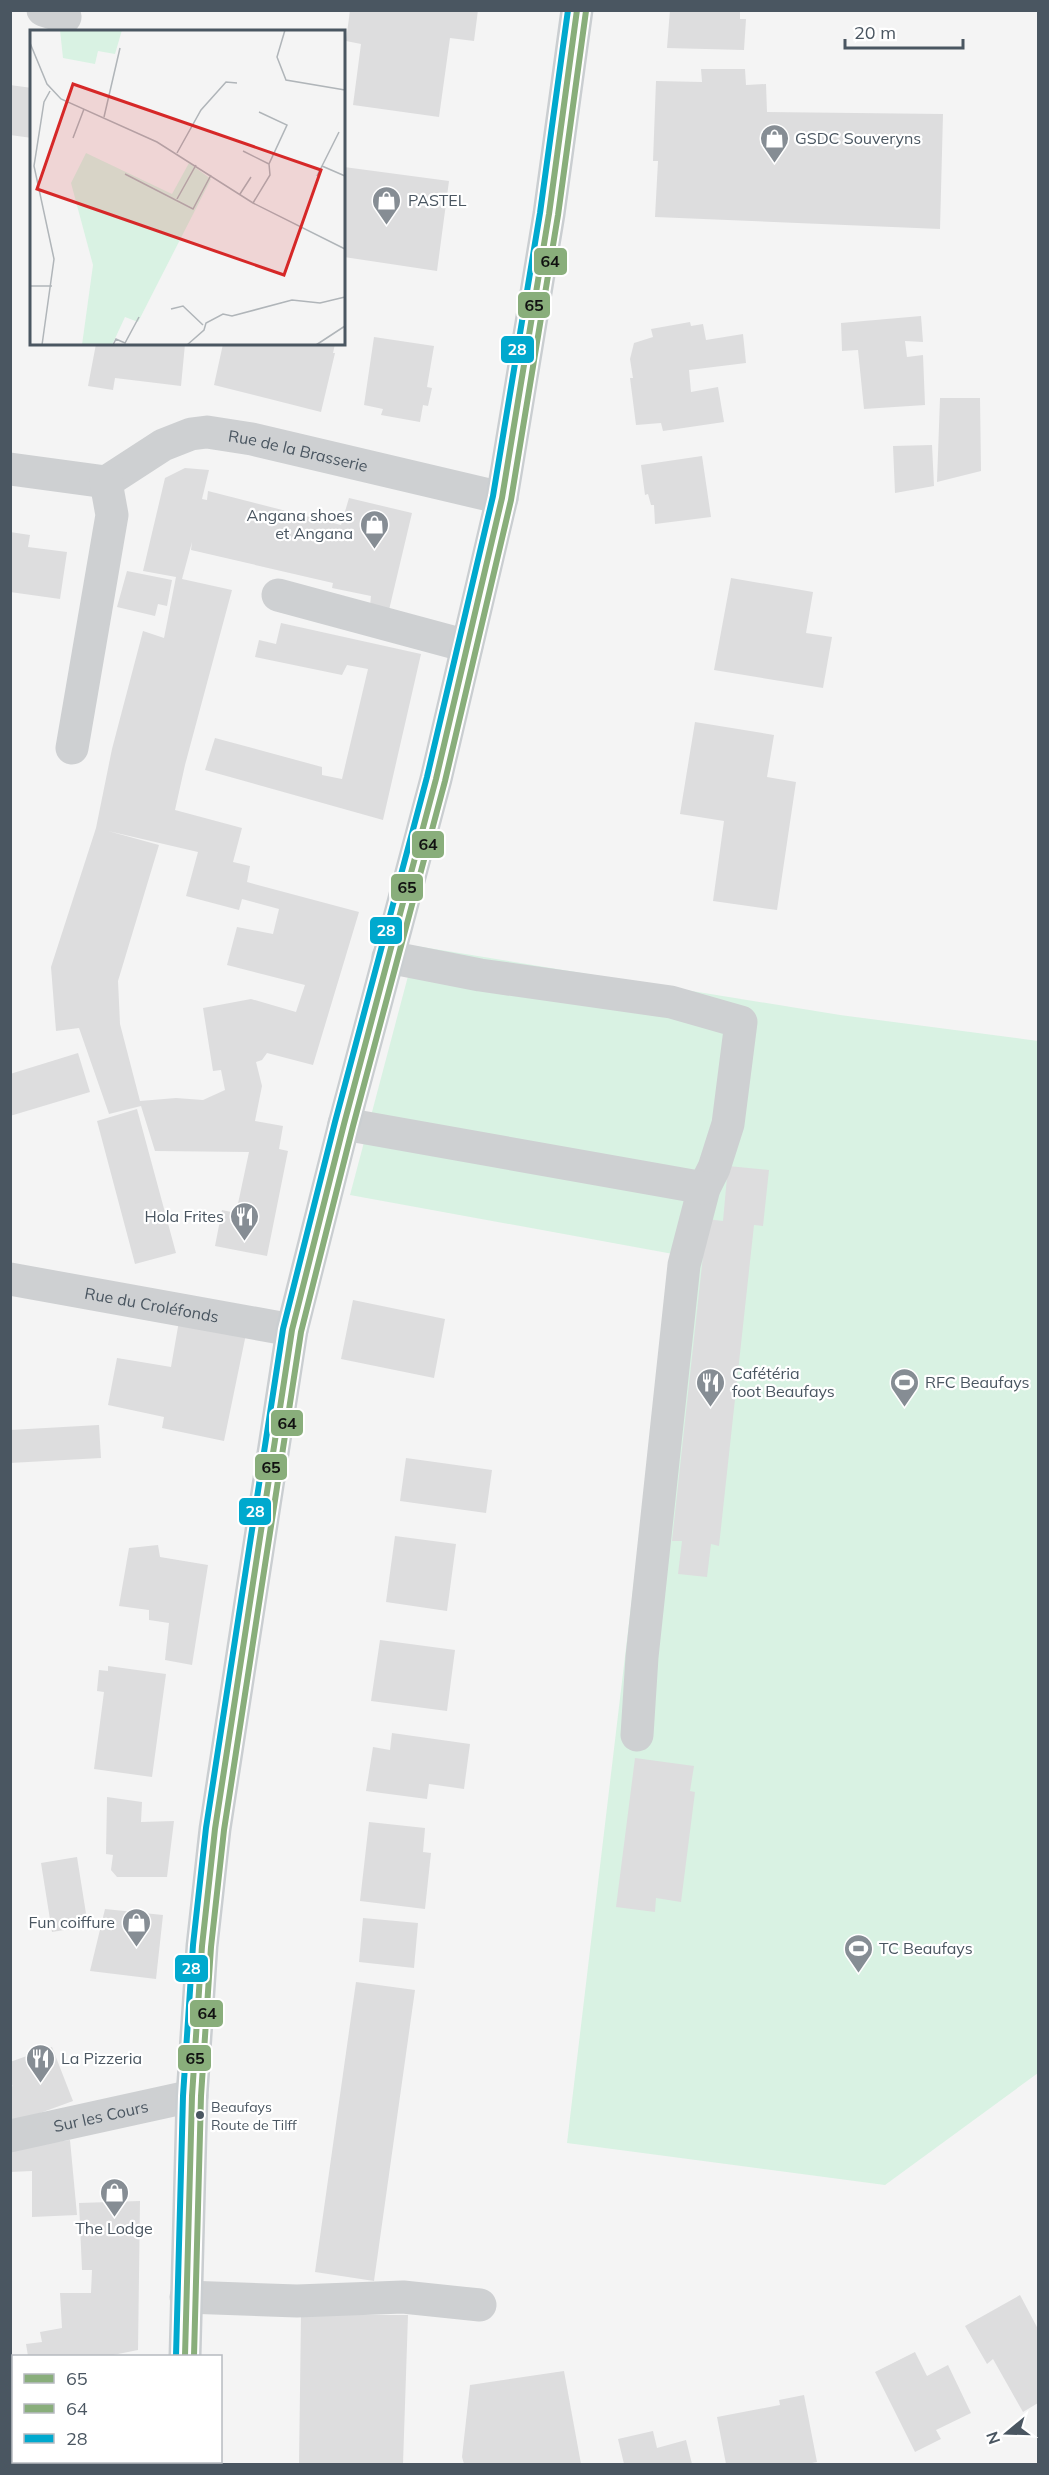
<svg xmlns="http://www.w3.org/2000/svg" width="1049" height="2475" font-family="Mulish,sans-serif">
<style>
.green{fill:#d9f2e3}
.building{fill:#ddddde;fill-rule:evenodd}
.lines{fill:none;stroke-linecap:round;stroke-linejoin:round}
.minor{stroke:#ced0d2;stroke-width:33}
.major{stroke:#caced1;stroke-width:33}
.bus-1-casing{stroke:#fff;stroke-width:10}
.bus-2-casing{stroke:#fff;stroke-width:10}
.bus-3-casing{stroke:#fff;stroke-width:10}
.bus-1{stroke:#89ae7b;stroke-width:6}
.bus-2{stroke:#89ae7b;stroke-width:6}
.bus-3{stroke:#00a9ce;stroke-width:6}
.bus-dot{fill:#4a5661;stroke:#fff;stroke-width:2}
.labels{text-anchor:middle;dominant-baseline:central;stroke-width:4.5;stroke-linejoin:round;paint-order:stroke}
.bus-label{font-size:14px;fill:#4a5661;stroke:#fff;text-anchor:start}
.poi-label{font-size:16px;fill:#4a5661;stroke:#fff;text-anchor:start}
.street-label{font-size:16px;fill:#4a5661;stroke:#fff}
.inset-road{fill:none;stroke:#b0b5b9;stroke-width:1.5}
.view{fill:#d62828;fill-opacity:0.15;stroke:#d62828;stroke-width:3}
.inset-edge{fill:none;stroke:#4a5661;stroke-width:3}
.line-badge{stroke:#fff;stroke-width:2}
.badge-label{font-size:16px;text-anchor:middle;font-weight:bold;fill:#fff}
.pale-badge-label{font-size:16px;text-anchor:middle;font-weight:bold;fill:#111}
</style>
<rect width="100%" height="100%" fill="#f4f4f4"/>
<path class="green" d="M416,946L840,1015L1038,1041V2073L885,2185L567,2143L673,1254L350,1195Z"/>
<path class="building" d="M350,10H478L474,41L450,38L439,117L353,105L361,44L346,41Z
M670,10H740V19H746L744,50L667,48Z
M701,69H745L746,85L766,84L767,112L943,114L940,229L655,217L658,161H653L656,81L702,82Z
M10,85L32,88V138L10,135Z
M344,167L449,181L437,271L344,257Z
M921,316L923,342L905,341L907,357L923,355L925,405L864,409L858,350L842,351L841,323Z
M690,322L691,326L703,324L706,340L743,334L746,363L689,370L691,392L718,387L724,422L663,431L661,423L636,425L630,378H633L630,359L634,343L653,337L651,329Z
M374,337L434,346L427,387L432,388L428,406L423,405L420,422L381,415L383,409L364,405Z
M96,344H185L181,386L115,378L113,390L88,386Z
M223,344H335L333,353H335L321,412L214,385Z
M940,398H980L981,471L937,482Z
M932,445L934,486L895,493L893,446Z
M702,456L711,517L655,524L654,505H651L648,494L645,495L641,465Z
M185,468L209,470L202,499L207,500L208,491L341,525L349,498L412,513L389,610L370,606L371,596L332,588L333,583L191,550L192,542L182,579L232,590L185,765L175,810L242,828L233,862L250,866L247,882L359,912L313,1065L267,1053L262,1060L256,1062L262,1086L255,1121L283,1126L279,1149L288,1151L267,1256L215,1246L222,1210L236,1213L249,1152L155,1151L141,1106L109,1114L79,1028L56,1031L51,967L96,828L112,749L143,631L164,638L176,577L143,571L165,478ZM108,831L198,852L186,896L239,910L242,899L279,909L273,934L237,927L227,965L305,985L296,1012L251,999L203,1008L213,1071L221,1070L225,1090L203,1100L176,1098L140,1101L120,1024L118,981L159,845Z
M10,532L30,535L28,547L67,552L60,599L10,592Z
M127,571L172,580L167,606L158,604L155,616L117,607Z
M731,578L813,592L806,633L832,637L823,688L714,670Z
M281,623L421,654L383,820L205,770L215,738L322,767V775L342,779L368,669L347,665L342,675L255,657L259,640L276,644Z
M695,722L774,735L767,777L796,782L777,910L713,901L724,821L680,814Z
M78,1053L90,1092L10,1116V1074Z
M137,1109L176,1253L135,1264L97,1121Z
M728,1166L769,1170L763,1226L754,1225L719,1546L711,1544L707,1577L678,1574L682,1541H672L707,1219L723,1221Z
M353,1300L445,1319L434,1378L341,1359Z
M179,1321L246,1334L224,1441L162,1428L164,1417L108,1405L117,1358L171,1367Z
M99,1425L101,1458L10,1463V1430Z
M406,1458L492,1470L486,1513L400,1501Z
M395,1536L456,1544L447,1611L386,1602Z
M158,1545L160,1557L208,1565L192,1665L165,1660L169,1623L149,1620V1610L119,1606L129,1548Z
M380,1640L455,1650L447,1711L371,1701Z
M108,1666L166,1674L152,1777L94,1769L104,1692L97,1691L99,1670L108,1671Z
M392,1733L470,1744L464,1789L429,1784L427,1799L366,1791L373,1747L390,1750Z
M635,1758L694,1766L690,1791L695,1792L681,1902L656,1898L655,1912L616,1907Z
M107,1797L142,1802L141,1822L174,1821L167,1877H117L111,1870L113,1855L106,1854Z
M369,1822L425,1828L423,1852L431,1853L425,1909L360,1901Z
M77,1857L88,1926L52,1932L41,1863Z
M105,1909L163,1915L156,1979L90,1971Z
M363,1918L418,1923L414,1968L359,1962Z
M356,1982L415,1990L374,2281L315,2272Z
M52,2047L73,2101L10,2124V2082L13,2087L10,2079V2062Z
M70,2140L77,2215L32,2217V2171L10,2172V2148Z
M140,2201L138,2350L113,2355V2356H28L26,2344L42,2342L40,2332L62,2328L60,2293H91L92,2270H82L79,2203Z
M1020,2295L1038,2329V2403L1023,2412L993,2359L987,2364L965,2326Z
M301,2315H408L403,2464H299Z
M915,2352L927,2376L948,2365L971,2413L936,2430L941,2439L915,2452L875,2372Z
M564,2371L581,2464H464L462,2457L470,2385Z
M804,2395L817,2462L807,2464H726L717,2417L780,2405L779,2400Z
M653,2431L657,2448L686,2440L692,2464H624L618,2439Z"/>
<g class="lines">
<g class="minor">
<path d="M43,10L65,17"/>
<path id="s1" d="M10,469L106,482L163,445L191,434L207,432L252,439L502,498"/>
<path d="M278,595L467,646"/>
<path d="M72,748L112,515L106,482"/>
<path d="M388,957L480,975L671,1002L741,1022L728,1124L714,1168L704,1188L684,1265L642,1657L637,1735"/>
<path d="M344,1124L704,1188"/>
<path id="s2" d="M10,1279L292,1330"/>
<path id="s3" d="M10,2136L192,2096"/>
<path d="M186,2297L297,2301L403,2297L480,2305"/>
</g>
<path class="major" d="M185,2356L192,2096L202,1946L215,1829L292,1330L344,1124L436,779L502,498L549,214L577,10
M179,2464V2462"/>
<defs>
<path id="bus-1" d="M185,2356L192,2096L202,1946L215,1829L292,1330L344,1124L436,779L502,498L549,214L577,10"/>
<path id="bus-2" d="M194,2356L201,2096L211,1947L224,1830L301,1332L353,1126L445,781L511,500L558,215L586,11"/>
<path id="bus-3" d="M176,2356L183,2096L193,1945L206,1828L283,1329L335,1122L427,777L493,496L540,213L568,10"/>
</defs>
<use href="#bus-1" class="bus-1-casing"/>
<use href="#bus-2" class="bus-2-casing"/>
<use href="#bus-3" class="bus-3-casing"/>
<use href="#bus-1" class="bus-1"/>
<use href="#bus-2" class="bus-2"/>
<use href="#bus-3" class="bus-3"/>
</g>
<defs>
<symbol id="shop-pin" viewBox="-11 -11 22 30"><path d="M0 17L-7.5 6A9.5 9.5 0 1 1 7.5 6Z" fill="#868d94" stroke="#fff"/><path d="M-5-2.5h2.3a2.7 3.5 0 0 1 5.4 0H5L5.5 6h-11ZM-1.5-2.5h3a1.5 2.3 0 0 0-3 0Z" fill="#fff"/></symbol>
<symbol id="restaurant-pin" viewBox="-11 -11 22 30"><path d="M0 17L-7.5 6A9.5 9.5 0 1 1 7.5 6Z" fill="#868d94" stroke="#fff"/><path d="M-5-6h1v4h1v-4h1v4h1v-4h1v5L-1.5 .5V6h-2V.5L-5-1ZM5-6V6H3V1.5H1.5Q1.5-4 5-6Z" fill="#fff"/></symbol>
<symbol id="stadium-pin" viewBox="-11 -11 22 30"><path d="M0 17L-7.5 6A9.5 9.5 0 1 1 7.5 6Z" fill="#868d94" stroke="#fff"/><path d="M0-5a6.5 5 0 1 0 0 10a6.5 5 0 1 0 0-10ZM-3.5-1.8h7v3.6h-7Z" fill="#fff"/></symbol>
</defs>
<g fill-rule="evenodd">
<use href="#shop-pin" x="758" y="122" width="33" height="45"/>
<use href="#shop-pin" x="370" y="184" width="33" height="45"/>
<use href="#shop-pin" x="358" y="508" width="33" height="45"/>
<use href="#restaurant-pin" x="228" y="1200" width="33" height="45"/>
<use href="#restaurant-pin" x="694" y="1366" width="33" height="45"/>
<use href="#stadium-pin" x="888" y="1366" width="33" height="45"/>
<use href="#shop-pin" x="120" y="1906" width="33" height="45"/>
<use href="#stadium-pin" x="842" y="1932" width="33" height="45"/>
<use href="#restaurant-pin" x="24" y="2042" width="33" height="45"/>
<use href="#shop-pin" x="98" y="2176" width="33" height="45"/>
</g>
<circle class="bus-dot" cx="200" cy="2115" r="5"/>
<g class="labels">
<g class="bus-label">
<text x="211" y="2107">Beaufays<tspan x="211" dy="18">Route de Tilff</tspan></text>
</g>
<g class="poi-label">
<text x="795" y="138">GSDC Souveryns</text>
<text x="408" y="200">PASTEL</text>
<text x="353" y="515" text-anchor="end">Angana shoes<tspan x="353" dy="18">et Angana</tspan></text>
<text x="224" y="1216" text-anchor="end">Hola Frites</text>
<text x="732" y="1373">Cafétéria<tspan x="732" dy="18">foot Beaufays</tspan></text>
<text x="925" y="1382">RFC Beaufays</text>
<text x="115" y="1922" text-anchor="end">Fun coiffure</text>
<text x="879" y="1948">TC Beaufays</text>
<text x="61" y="2058">La Pizzeria</text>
<text x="114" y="2228" text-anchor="middle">The Lodge</text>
</g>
<g class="street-label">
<text stroke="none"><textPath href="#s1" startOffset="304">Rue de la Brasserie</textPath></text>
<text stroke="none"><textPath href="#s2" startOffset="144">Rue du Croléfonds</textPath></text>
<text stroke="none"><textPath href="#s3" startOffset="93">Sur les Cours</textPath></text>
</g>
</g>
<g transform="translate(30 30)">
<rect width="315" height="315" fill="#f4f4f4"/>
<path d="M30,0H92L85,24L68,21L65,34L33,28ZM56,123L142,164L159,133L181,149L108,292L95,287L82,315H52L63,235L41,153Z" fill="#d9f2e3"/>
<path class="inset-road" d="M255,0L247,27L256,50L315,60M0,13L17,54L31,69L127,112L223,173L315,219M74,87L90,18M43,108L54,79M213,121L239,134M147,123L171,80L196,52L207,53M292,136L315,146M95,144L163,179L181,145M287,146L309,102M210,164L221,147M147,169L166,135M223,173L240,145L239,134L257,95L229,82M0,256H22M141,279L153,276L173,295M12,315L24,229L4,136L14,72L20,61M83,315L86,309L95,313L109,287M157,315L174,300L176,293L193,284L202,286L262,270L290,273L315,267M286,315L315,296"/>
<path class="view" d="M43,54L291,140L254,245L7,159Z"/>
<rect width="315" height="315" class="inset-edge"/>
</g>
<g class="line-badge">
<rect x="533" y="247" width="35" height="29" rx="6" fill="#89ae7b"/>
<rect x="517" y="291" width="34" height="28" rx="6" fill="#89ae7b"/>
<rect x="500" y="335" width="35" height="29" rx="6" fill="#00a9ce"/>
<rect x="411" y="830" width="34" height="29" rx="6" fill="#89ae7b"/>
<rect x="390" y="873" width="34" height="29" rx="6" fill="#89ae7b"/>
<rect x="369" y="916" width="34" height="29" rx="6" fill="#00a9ce"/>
<rect x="270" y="1409" width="34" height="28" rx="6" fill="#89ae7b"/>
<rect x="254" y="1453" width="34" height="28" rx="6" fill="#89ae7b"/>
<rect x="238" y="1497" width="34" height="29" rx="6" fill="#00a9ce"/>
<rect x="174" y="1954" width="35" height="29" rx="6" fill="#00a9ce"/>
<rect x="189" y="1999" width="35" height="29" rx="6" fill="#89ae7b"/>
<rect x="177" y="2044" width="35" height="28" rx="6" fill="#89ae7b"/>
</g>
<g class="badge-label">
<text x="517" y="355">28</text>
<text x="386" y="936">28</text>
<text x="255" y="1517">28</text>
<text x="191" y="1974">28</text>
</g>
<g class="pale-badge-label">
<text x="550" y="267">64</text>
<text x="534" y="311">65</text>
<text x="428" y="850">64</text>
<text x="407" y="893">65</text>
<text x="287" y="1429">64</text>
<text x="271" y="1473">65</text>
<text x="207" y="2019">64</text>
<text x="195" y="2064">65</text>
</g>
<rect width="1049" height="2475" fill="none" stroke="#4a5661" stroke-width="24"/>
<rect x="12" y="2355" width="210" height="108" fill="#ffffff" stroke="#b7bbc0" stroke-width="1.5"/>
<rect x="24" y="2374" width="30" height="9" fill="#89ae7b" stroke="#b7bbc0" stroke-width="1.5"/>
<text x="66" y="2385" font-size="18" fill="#4a5661">65</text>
<rect x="24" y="2404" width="30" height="9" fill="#89ae7b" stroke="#b7bbc0" stroke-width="1.5"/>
<text x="66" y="2415" font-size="18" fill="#4a5661">64</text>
<rect x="24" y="2434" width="30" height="9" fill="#00a9ce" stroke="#b7bbc0" stroke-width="1.5"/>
<text x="66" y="2445" font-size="18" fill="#4a5661">28</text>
<g transform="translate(1007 2433) rotate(251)" stroke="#ffffff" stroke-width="4.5" paint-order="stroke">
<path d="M0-4.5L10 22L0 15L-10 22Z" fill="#4a5661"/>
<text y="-9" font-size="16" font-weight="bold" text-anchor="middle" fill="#4a5661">N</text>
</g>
<path d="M845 39v9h118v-9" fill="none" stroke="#4a5661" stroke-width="3"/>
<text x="854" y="39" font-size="18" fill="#4a5661" stroke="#ffffff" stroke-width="4.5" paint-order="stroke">20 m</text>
</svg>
